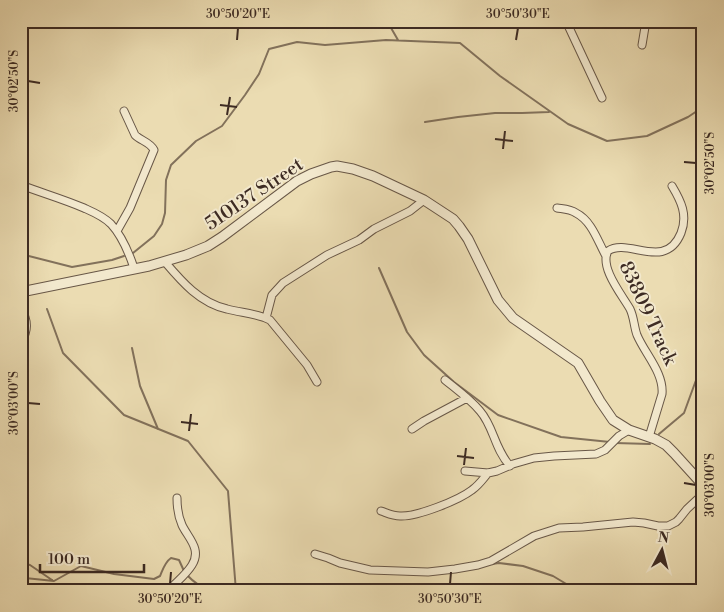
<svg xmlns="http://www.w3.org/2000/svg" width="724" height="612" font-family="'Libre Bodoni',serif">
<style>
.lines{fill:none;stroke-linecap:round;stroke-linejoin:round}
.stream{stroke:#82715b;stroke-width:2}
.minor-casing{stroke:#685747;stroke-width:9}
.tertiary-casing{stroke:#685747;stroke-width:11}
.minor{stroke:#f2e8cd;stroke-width:7}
.tertiary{stroke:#f2e8cd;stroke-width:9}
.ticks{fill:none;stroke:#3d2b23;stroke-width:2}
.labels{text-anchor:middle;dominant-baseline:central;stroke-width:4;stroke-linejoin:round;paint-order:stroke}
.street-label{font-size:19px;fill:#3d2b23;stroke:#f2e8cd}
.neatline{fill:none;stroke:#3d2b23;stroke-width:2}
.ticks-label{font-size:12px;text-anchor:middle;fill:#3d2b23}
</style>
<rect width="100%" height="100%" fill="#ebdcb2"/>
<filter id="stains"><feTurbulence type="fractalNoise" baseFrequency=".004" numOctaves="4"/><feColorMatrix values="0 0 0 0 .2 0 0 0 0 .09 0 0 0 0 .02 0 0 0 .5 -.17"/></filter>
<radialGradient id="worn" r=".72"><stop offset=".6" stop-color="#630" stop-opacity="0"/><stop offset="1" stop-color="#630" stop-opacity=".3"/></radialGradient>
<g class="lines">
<path class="stream" d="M387,21L398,40
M425,122L458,117L495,113H522L549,112
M133,253L154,236L162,224L165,213L166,180L171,165L196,141L222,126L245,95L259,74L269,49L297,42L325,45L386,40L460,43L500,76L568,124L607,141L647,136L688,117L703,107
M21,254L72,267L112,260L124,256
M379,268L407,332L424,355L454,382L498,415L561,437L610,442
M47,309L63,353L124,415L188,441L228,491L236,591
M132,348L140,386L158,429
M659,434L684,413L703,361
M615,443L650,444
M21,563L30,565L52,580
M492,564L499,563L523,566L553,576L573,588L589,591
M188,576C201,590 212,590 231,591
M21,580L25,578L54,581L81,566L114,574L154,579L160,576C163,569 165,562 171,558L179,560L184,571
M567,591L573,588"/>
<defs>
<path id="minor" d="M566,21L602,98
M642,45L646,21
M21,185C42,193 63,199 84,208C93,212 103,216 111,224C122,236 129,253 134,268
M557,208C563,209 570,209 576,213C592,221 598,242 606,256
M117,231L130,208L154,150C150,142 141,141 135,135L124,111
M165,262C182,282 200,303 227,309C242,313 256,313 270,320L307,365L317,382
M21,309C28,320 29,330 21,342
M266,318L272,295L283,283L327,255L359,240L374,229L410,211L424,200
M445,380C456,389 470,399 480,411C494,427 494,448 510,466
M412,429L424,421L467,398
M649,437L662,394C664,373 645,354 637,335C634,327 634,317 630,309C622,295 599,267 608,251C628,237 665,272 681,233C688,215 681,201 672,186
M465,471L488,473L497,471L513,464L534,458L554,456L596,454L605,450L619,436L629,430
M381,511C387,513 393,516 400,516C417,517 459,500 472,490C479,485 483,479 488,473
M315,554L328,558L340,563L370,570L428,572L455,569L478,565L491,561L534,536L559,528L583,527L633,522L644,523L658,526H668L676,522L679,519L687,509L703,494
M168,591C176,582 186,575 192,565C202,549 188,538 182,525C178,516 177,507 177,498"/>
<path id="tertiary" d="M21,292L149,266L186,255L208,246L222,237L297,181L311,174L331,167L337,166L353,169L373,176L424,200L453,219L459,226L468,239L498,300L513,318L578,363L600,401L613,420L629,430L655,439L666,445L674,453L703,485"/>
</defs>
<use href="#minor" class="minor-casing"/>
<use href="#tertiary" class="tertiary-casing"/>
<use href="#minor" class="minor"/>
<use href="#tertiary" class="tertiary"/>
</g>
<path class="ticks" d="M237,40L238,28M516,40L518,28M28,81L40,83M220,105L237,107M227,115L230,97M495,139L513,141M503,149L505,131M684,162L696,163M28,403L40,404M181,422L198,424M189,431L191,414M457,456L474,458M464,465L466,448M684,483L696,485M170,584L171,572M450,584L451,572"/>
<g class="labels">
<g class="street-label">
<text transform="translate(254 194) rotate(-34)">510137 Street</text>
<text transform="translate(648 313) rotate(65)">83809 Track</text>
</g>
</g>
<rect width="724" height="612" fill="none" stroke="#ebdcb2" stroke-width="55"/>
<g transform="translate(662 550) rotate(7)" stroke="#f2e8cd" stroke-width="4" paint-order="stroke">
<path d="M0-4L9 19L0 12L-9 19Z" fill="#3d2b23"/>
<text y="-8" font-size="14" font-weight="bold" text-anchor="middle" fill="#3d2b23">N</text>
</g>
<path d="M40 564v8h104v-8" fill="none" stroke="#3d2b23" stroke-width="2.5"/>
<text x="48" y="564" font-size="15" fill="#3d2b23" stroke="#f2e8cd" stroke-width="4" paint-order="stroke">100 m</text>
<rect x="28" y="28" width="668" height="556" class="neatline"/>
<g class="ticks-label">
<text x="238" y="18">30°50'20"E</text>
<text x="518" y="18">30°50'30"E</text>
<text transform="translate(14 81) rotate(-90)" y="4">30°02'50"S</text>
<text transform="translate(710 163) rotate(-90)" y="4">30°02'50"S</text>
<text transform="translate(14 403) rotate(-90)" y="4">30°03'00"S</text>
<text transform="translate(710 485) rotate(-90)" y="4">30°03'00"S</text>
<text x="170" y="603">30°50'20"E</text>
<text x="450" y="603">30°50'30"E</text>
</g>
<rect width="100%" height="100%" filter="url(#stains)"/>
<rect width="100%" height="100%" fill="url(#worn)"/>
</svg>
